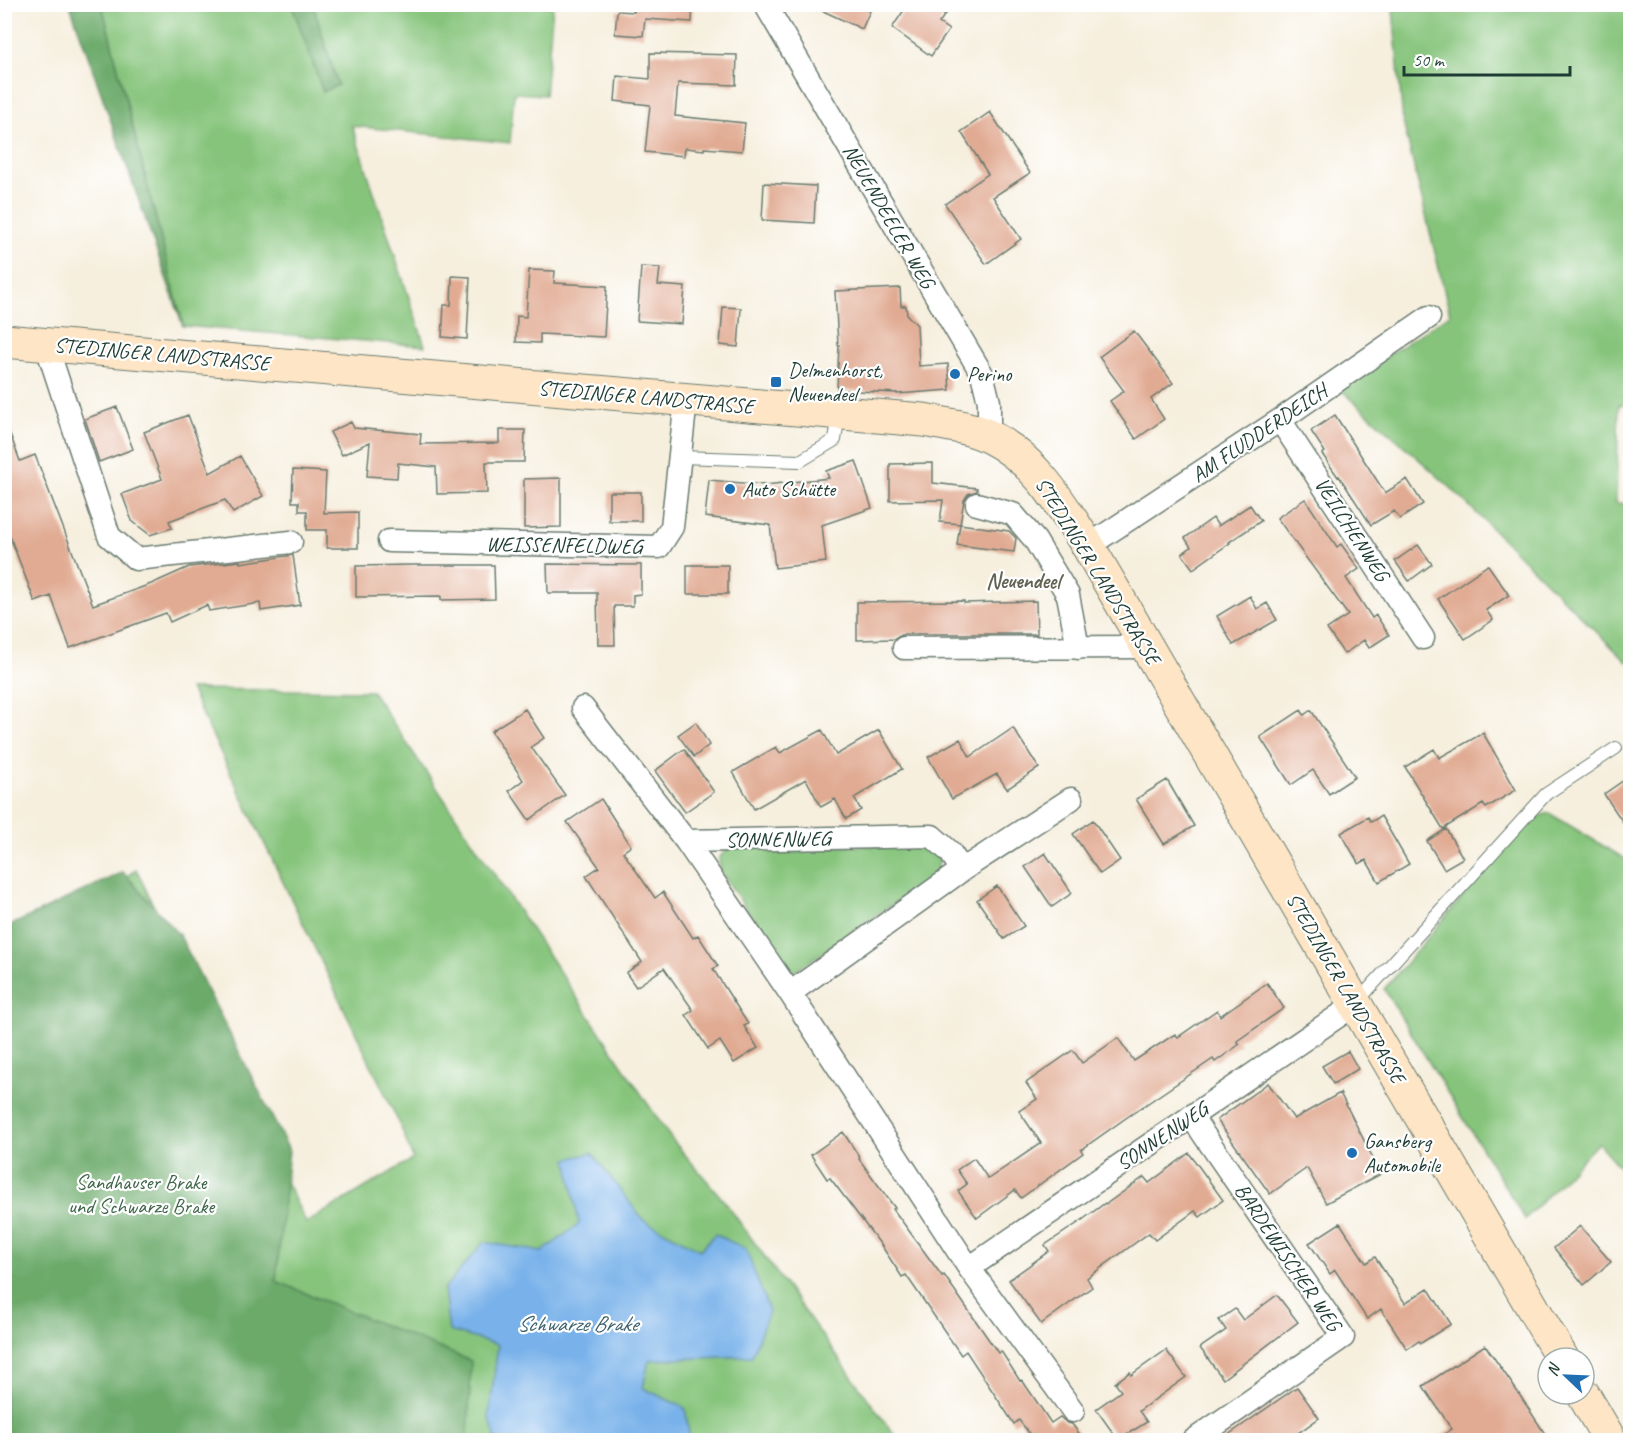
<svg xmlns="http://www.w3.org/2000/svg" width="1635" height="1445" font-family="Caveat,sans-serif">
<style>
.green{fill:#86c47b;stroke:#528058;stroke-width:1.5}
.forest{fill:#6caa6b;stroke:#467450;stroke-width:1.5}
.water{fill:#79b2ea;stroke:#4c788f;stroke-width:1.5}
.building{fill:#e1ab93}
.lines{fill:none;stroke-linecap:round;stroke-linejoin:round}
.lane-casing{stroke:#6a7b70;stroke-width:14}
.street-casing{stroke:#6a7b70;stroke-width:25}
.secondary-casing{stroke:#6a7b70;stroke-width:35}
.lane{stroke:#fff;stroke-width:12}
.street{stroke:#fff;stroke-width:22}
.secondary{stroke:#fde5c5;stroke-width:33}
.poi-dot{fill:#1f6fb2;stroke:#fff;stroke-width:2}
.labels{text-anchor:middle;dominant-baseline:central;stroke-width:4.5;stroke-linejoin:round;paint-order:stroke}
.street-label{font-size:21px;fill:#1f3d34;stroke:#fff}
.poi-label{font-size:21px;fill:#1f3d34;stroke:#fff;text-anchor:start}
.park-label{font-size:21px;fill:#3e6649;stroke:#fff}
.neighbourhood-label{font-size:22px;font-weight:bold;fill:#636455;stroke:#fff}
.water-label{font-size:22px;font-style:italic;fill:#3a606b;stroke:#fff}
</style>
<rect width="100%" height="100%" fill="#fff"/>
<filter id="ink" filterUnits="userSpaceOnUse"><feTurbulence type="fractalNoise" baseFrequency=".0167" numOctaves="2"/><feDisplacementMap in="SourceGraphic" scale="12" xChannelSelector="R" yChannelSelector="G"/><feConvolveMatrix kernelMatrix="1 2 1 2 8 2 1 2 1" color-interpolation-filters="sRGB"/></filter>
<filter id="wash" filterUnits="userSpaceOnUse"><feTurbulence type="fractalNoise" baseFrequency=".008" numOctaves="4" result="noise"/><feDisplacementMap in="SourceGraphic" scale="24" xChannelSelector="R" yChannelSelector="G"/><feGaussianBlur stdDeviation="1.35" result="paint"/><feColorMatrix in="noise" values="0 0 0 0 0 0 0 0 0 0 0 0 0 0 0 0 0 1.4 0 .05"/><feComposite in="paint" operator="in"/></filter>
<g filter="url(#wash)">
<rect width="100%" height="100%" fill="#f6efde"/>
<path class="green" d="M1396,4L1630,5V404L1619,405L1616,503L1630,504V662H1627L1450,487L1339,388L1450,314L1403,122L1393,9Z
M102,5H292L323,91L338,85L313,5H553L545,95L514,93L510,143L352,126L425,346L183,326Z
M190,689L372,691L670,1137L725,1202L898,1440H5L4,983L79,916L136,869L306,1223L413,1159L400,1125Z
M1549,813L1630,862V1179L1598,1143L1525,1219L1384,989L1529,819Z
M928,845L940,858L936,874L791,974L720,871L719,858L728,848Z"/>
<path class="forest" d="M70,5H102L183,326Z
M292,5H313L338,85L323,92Z
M123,872L180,936L289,1150L276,1281L471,1361L468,1440H5V928Z"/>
<path class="water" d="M592,1153L643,1220L700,1250L715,1234L746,1249L769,1311L752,1356L649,1360L643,1388L685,1408L690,1440H496L489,1416L498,1345L449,1331L444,1289L484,1242L542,1252L579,1224L567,1159Z"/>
<g id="blocks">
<path class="building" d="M634,4H693L692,22L645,19L643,36L615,34L617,11L634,12Z
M808,4H873L862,29Z
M908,4H952L939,23L949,30L931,56L892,28Z
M650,53L737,55L736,85L678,83L675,116L745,123L742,151L704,148V150L685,148L684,156L645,152L650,105L615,101L617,76L650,79Z
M990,112L1030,173L993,197L1021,239L986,264L945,204L988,174L961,132Z
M764,183L816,186L814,223L762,220Z
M641,267L660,268L658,285L685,287L682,324L637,321Z
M529,270L555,271L554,283L607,286L604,337L540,334V343L516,342L517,316L526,317Z
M452,276L470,277L467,339L442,337L444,305H451Z
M900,288L901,306H906L907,315L917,325L919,366L948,364L950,390L897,394V393L837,390L839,345H838L835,291Z
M723,307L741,308L738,347L720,345Z
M1134,331L1173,383L1151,399L1164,419L1136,439L1110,401L1124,391L1099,357Z
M117,407L133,449L99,462L85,419Z
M188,415L210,473L240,456L263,496L233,513L225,500L169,521L172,528L150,535L132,521L122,494L162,479L144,432Z
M1335,415L1385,493L1407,479L1423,504L1400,519L1394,511L1371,525L1339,476L1338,477L1322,454L1325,452L1311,431Z
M351,422L354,428L421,434L420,444L499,443V430H525L524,462H486L487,493L437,494L436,467L398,463L397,478L367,476L370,442L342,455L330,432Z
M6,423L20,461L35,455L93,605L151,584L189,567L240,561V563L293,555L300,605L261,611L260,603L209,611L207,605L170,622L166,613L70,648L51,596L35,602L4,521V424Z
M856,461L872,508L822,525L826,562L775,568L770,525L705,517L709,480L765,485L829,478L826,471Z
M933,463V483L977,488V491L968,494L964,500L960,524L940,522L943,500L890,501V464Z
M293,470L326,472L324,513L358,512V548H327V530H307V511H299V502H292Z
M561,478V527L524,528V479Z
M609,492H641V521H609Z
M1305,499L1337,547L1341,544L1359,569L1346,578L1372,618L1376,615L1389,635L1369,648L1364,640L1344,654L1327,629L1348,615L1277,518Z
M1250,505L1261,521L1229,542L1230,543L1193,569L1182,554L1191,547L1185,538L1213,518L1218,526Z
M960,524L1009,531L1016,538L1014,552L957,545Z
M1418,545L1432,564L1409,581L1395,561Z
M547,564L641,565V594L633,595V606H614L615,645H598L597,593H548Z
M412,565H494L495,599L441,600V596L356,597V566Z
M687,565H728V594H687Z
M1488,565L1509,595L1486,610L1493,620L1465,639L1438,599Z
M1250,596L1257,609L1267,603L1277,620L1233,645L1217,616Z
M964,601V603L1036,601L1037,634H904L894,639L857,640V602Z
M525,709L544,738L531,747L565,795L529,820L509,791L523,780L491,731Z
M1301,710L1304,715L1311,710L1355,777L1329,794L1313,770L1291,785L1260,737Z
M696,722L709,745L694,757L678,735Z
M1013,728L1039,768L1007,789L997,774L952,799L928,757L960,739L970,757Z
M822,730L836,755L879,730L902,769L854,798L861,810L846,819L835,799L821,807L806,779L754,809L733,772L776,747L780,753Z
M1483,733L1516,790L1486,808L1483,804L1443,829L1405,767L1434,749L1439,758Z
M684,749L714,792L685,812L655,771Z
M1630,776V833L1604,794Z
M1167,780L1194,826L1164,844L1136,799Z
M601,799L631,846L623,852L655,898L663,892L693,938L698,935L718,966L713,969L748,1024L744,1026L758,1048L734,1063L720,1041L708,1049L686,1015L693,1010L664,968L636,987L626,973L642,962L586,876L599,867L567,822Z
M1381,816L1409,864L1379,882L1366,860L1359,864L1341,833L1368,817L1371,822Z
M1093,820L1120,860L1100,874L1073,834Z
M1446,829L1463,858L1444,869L1427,841Z
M1045,853L1072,893L1052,907L1025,867Z
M997,886L1024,926L1004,939L977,900Z
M1267,983L1284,1008L1237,1041L1240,1044L1215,1062L1213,1059L1126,1118L1081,1150L1083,1153L1021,1198L1015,1190L977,1218L958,1191L967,1184L957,1170L974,1158L988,1179L1041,1143L1019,1111L1037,1099L1026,1083L1073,1050L1082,1063L1118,1038L1134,1061L1175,1034L1178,1037L1217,1010L1220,1016Z
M1348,1051L1358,1069L1333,1084L1322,1066Z
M1268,1083L1294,1119L1340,1093L1381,1174L1326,1203L1307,1168L1270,1194L1217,1120Z
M843,1132L860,1158L859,1159L895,1208L893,1209L942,1276L944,1275L998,1353L1001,1351L1020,1381L1022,1380L1051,1423L1060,1417L1067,1423L1072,1424L1084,1440H1027L1032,1437L1019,1420L1014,1424L966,1351L961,1355L906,1275L902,1277L881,1245L830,1178L827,1179L811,1155Z
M1189,1153L1223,1200L1200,1217L1195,1211L1155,1240L1149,1233L1087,1278L1092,1287L1041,1324L1009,1280L1049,1251L1045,1245L1081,1221L1105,1203L1106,1204L1144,1177L1149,1183Z
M1340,1223L1366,1263L1375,1257L1405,1303L1428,1288L1451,1324L1421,1343L1419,1341L1407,1349L1381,1309L1367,1319L1335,1270L1330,1274L1309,1243Z
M1580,1226L1611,1262L1584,1285L1554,1248Z
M1277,1295L1298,1322L1223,1379L1200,1348L1226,1330L1219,1320L1235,1309L1243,1320Z
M1485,1345L1517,1391L1549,1440H1435L1452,1429L1423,1386Z
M1166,1350L1186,1377L1139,1411L1147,1422L1118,1440L1096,1409L1121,1391L1115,1383L1130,1372L1131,1375Z
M1297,1387L1319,1418L1297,1434L1302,1440H1221Z"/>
</g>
</g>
<g filter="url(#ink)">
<use href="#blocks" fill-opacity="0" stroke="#6a7b70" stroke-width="1.5"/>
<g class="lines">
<defs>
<path id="lane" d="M680,457L800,461L835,440L839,414
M1356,1003L1546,794L1616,748"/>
<path id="street" d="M765,4L982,374L989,402V436
M46,344L109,536L136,559L291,542
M1280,420L1423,638
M977,504L1013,514L1035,540L1068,595L1078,648
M389,541L659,547L672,527L686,400
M1088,546L1280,420L1429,317
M904,648L1147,647
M583,708L686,841L790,993L969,1268L1356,1004
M686,841L932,836L950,852L962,870
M790,993L962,870L1071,799
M1191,1116L1343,1337L1194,1440
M969,1268L1073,1411"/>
<path id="secondary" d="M4,341L923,420C945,424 970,427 990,437C1036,460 1061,504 1088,546L1562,1358
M1583,1394L1610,1440"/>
</defs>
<use href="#lane" class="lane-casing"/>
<use href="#street" class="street-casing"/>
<use href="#secondary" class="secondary-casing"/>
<use href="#lane" class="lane"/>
<use href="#street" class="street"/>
<use href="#secondary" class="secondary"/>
</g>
</g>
<g class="poi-dot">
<circle cx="955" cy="374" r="6"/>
<rect x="770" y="376" width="12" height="12" rx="3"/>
<circle cx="730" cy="489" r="6"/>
<circle cx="1352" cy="1153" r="6"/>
</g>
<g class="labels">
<g class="street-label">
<text transform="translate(889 216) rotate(60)">NEUENDEELER WEG</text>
<text transform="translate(162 354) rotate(5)">STEDINGER LANDSTRASSE</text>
<text transform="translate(646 397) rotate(5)">STEDINGER LANDSTRASSE</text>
<text transform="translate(1259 433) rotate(-34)">AM FLUDDERDEICH</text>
<text transform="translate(1352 529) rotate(57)">VEILCHENWEG</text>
<text transform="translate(564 545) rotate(1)">WEISSENFELDWEG</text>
<text transform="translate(1098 571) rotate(58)">STEDINGER LANDSTRASSE</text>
<text transform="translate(778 839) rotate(-1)">SONNENWEG</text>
<text transform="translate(1346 988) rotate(60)">STEDINGER LANDSTRASSE</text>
<text transform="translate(1162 1136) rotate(-34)">SONNENWEG</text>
<text transform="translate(1288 1257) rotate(56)">BARDEWISCHER WEG</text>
</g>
<g class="poi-label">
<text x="788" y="370">Delmenhorst,<tspan x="788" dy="24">Neuendeel</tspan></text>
<text x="967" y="374">Perino</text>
<text x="742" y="489">Auto Schütte</text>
<text x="1364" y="1141">Gansberg<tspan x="1364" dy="24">Automobile</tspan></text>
</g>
<g class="park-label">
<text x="141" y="1182">Sandhauser Brake<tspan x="141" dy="24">und Schwarze Brake</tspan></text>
</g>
<g class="neighbourhood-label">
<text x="1023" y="581">Neuendeel</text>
</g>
<g class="water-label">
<text x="577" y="1324">Schwarze Brake</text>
</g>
</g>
<rect width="1635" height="1445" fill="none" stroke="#fff" stroke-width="24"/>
<g transform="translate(1566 1376) rotate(293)"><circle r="28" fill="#ffffff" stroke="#a5b1ae" stroke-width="1.5"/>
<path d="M0-4.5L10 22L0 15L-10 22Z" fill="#1f6fb2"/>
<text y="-9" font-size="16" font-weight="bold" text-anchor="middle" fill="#1f3d34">N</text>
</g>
<path d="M1404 66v9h166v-9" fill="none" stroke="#1f3d34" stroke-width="3"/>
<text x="1413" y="66" font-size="18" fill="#1f3d34" stroke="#ffffff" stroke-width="4.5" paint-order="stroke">50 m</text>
</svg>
